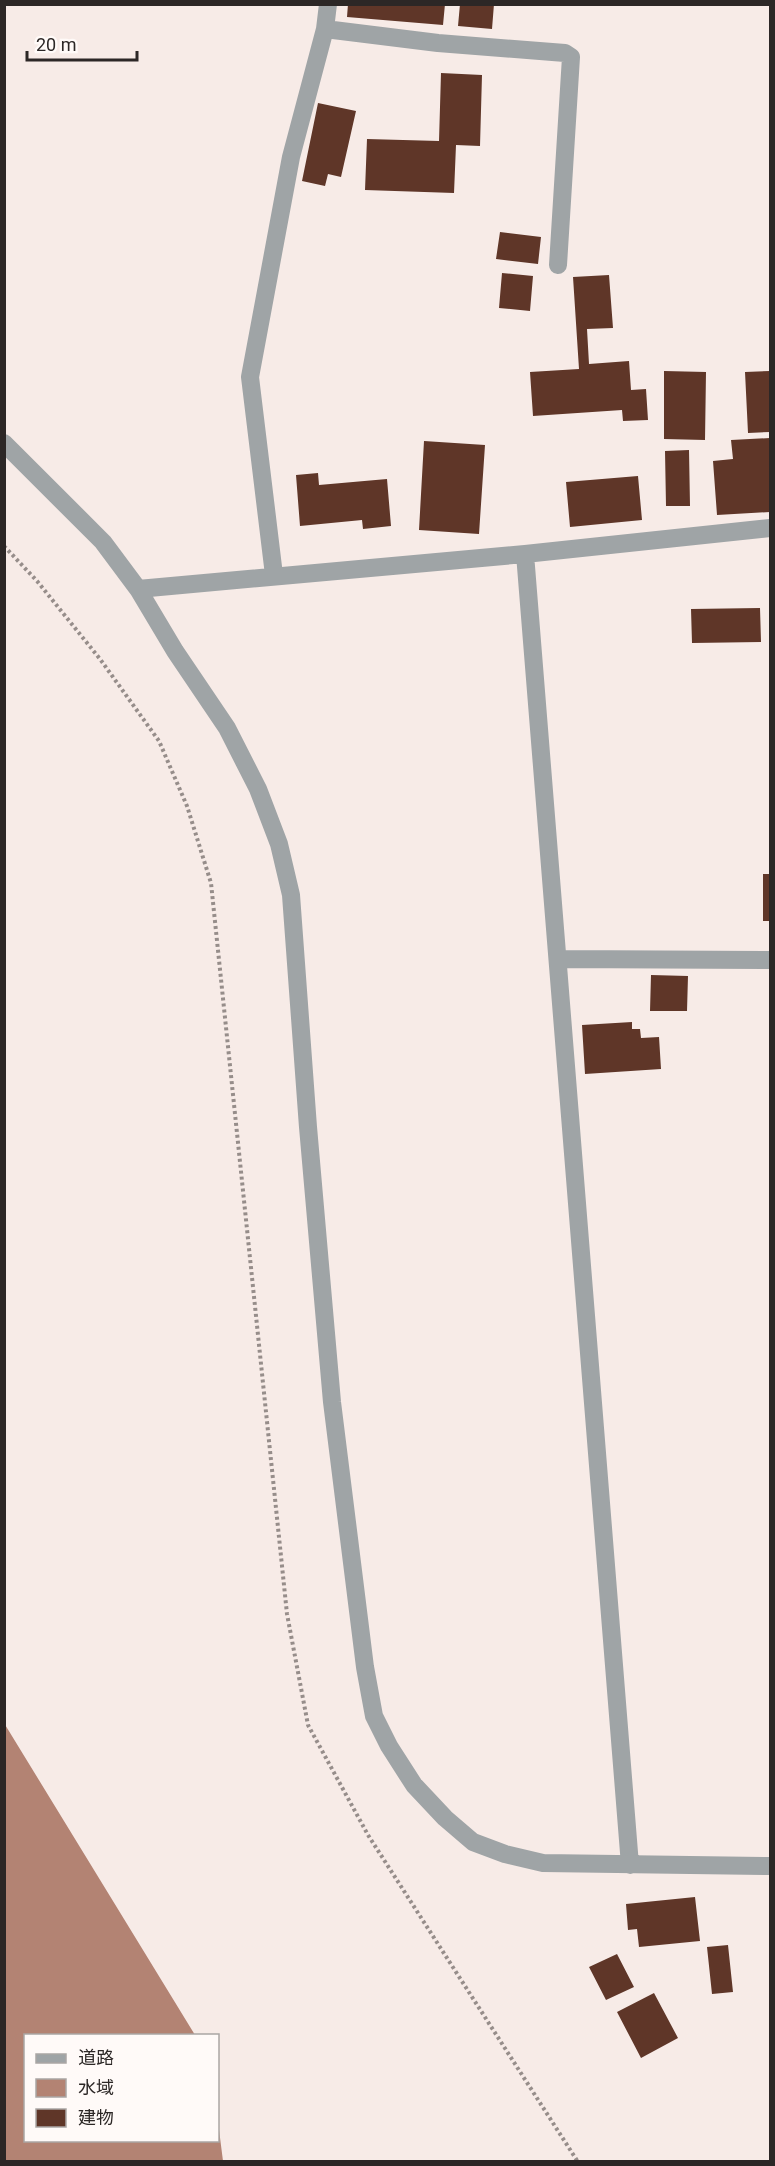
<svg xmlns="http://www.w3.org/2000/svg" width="775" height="2166" font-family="Roboto,'Noto Sans JP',sans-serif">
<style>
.water{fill:#b38373}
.building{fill:#5f3628}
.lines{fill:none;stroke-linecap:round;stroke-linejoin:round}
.path{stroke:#968d8a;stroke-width:4;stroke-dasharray:3 3;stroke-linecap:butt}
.minor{stroke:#9fa4a6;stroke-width:18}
</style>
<rect width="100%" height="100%" fill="#f7ebe7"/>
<path class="water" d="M4,1723L195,2035L26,2036V2140H218V2122L223,2161H5Z"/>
<path class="building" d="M348,4H445L443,25L347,17Z
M460,4H494L492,29L458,26Z
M441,73L482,75L480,146L456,145L454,193L365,190L367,139L439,141Z
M318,103L356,111L341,177L328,174L325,186L302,181Z
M500,232L541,237L538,264L496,259Z
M502,273L533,276L530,311L499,308Z
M609,275L613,328L587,329L589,364L629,361L631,390L646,389L648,420L623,421L622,410L533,416L530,372L579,369L573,277Z
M664,371L706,372L705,440L664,439Z
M770,371V432L748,433L745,372Z
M770,438V512L717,515L713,461L733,459L731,440Z
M424,441L485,445L479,534L419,530Z
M689,450L690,506H666L665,451Z
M318,473L319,485L387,479L391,526L363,529L362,520L300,526L296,475Z
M638,476L642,520L570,527L566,482Z
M760,608L761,642L692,643L691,609Z
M763,874H770V921H763Z
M651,975L688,976L687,1011H650Z
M632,1022V1029H640L641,1038L659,1037L661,1069L585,1074L582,1025Z
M695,1897L700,1941L639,1947L637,1929L628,1930L626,1904Z
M728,1945L733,1992L712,1994L707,1947Z
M617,1954L634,1987L606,2000L589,1967Z
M654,1993L678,2038L641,2058L617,2012Z"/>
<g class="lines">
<path class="path" d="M4,546L37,581L100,659L159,741L187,806L211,883L287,1614L308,1725L368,1835L578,2162"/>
<path class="minor" d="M325,29L438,43L565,53L571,57L558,265
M4,443L103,542L138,589L175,651L227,728L258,789L279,844L291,895L308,1127L332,1402L365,1667L374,1716L389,1746L414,1785L445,1818L473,1842L505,1854L543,1863L770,1866
M525,554L630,1865
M274,575L250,377L291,157L325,29L328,4
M138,589L525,554L770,528
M558,959L770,960"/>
</g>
<rect width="775" height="2166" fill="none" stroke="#2c2726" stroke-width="12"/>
<rect x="24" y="2034" width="195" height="108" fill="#fffaf8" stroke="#aba6a4" stroke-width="1.5"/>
<rect x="36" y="2054" width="30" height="9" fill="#9fa4a6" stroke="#aba6a4" stroke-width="1.5"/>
<text x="78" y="2064" font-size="18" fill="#2c2726">道路</text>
<rect x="36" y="2079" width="30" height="18" fill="#b38373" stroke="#aba6a4" stroke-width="1.5"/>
<text x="78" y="2094" font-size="18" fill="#2c2726">水域</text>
<rect x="36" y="2109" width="30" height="18" fill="#5f3628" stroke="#aba6a4" stroke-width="1.5"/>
<text x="78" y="2124" font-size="18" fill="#2c2726">建物</text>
<path d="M27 51v9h110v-9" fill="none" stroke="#2c2726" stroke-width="3"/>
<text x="36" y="51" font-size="18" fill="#2c2726" stroke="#fffaf8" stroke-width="4.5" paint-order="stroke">20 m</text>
</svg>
